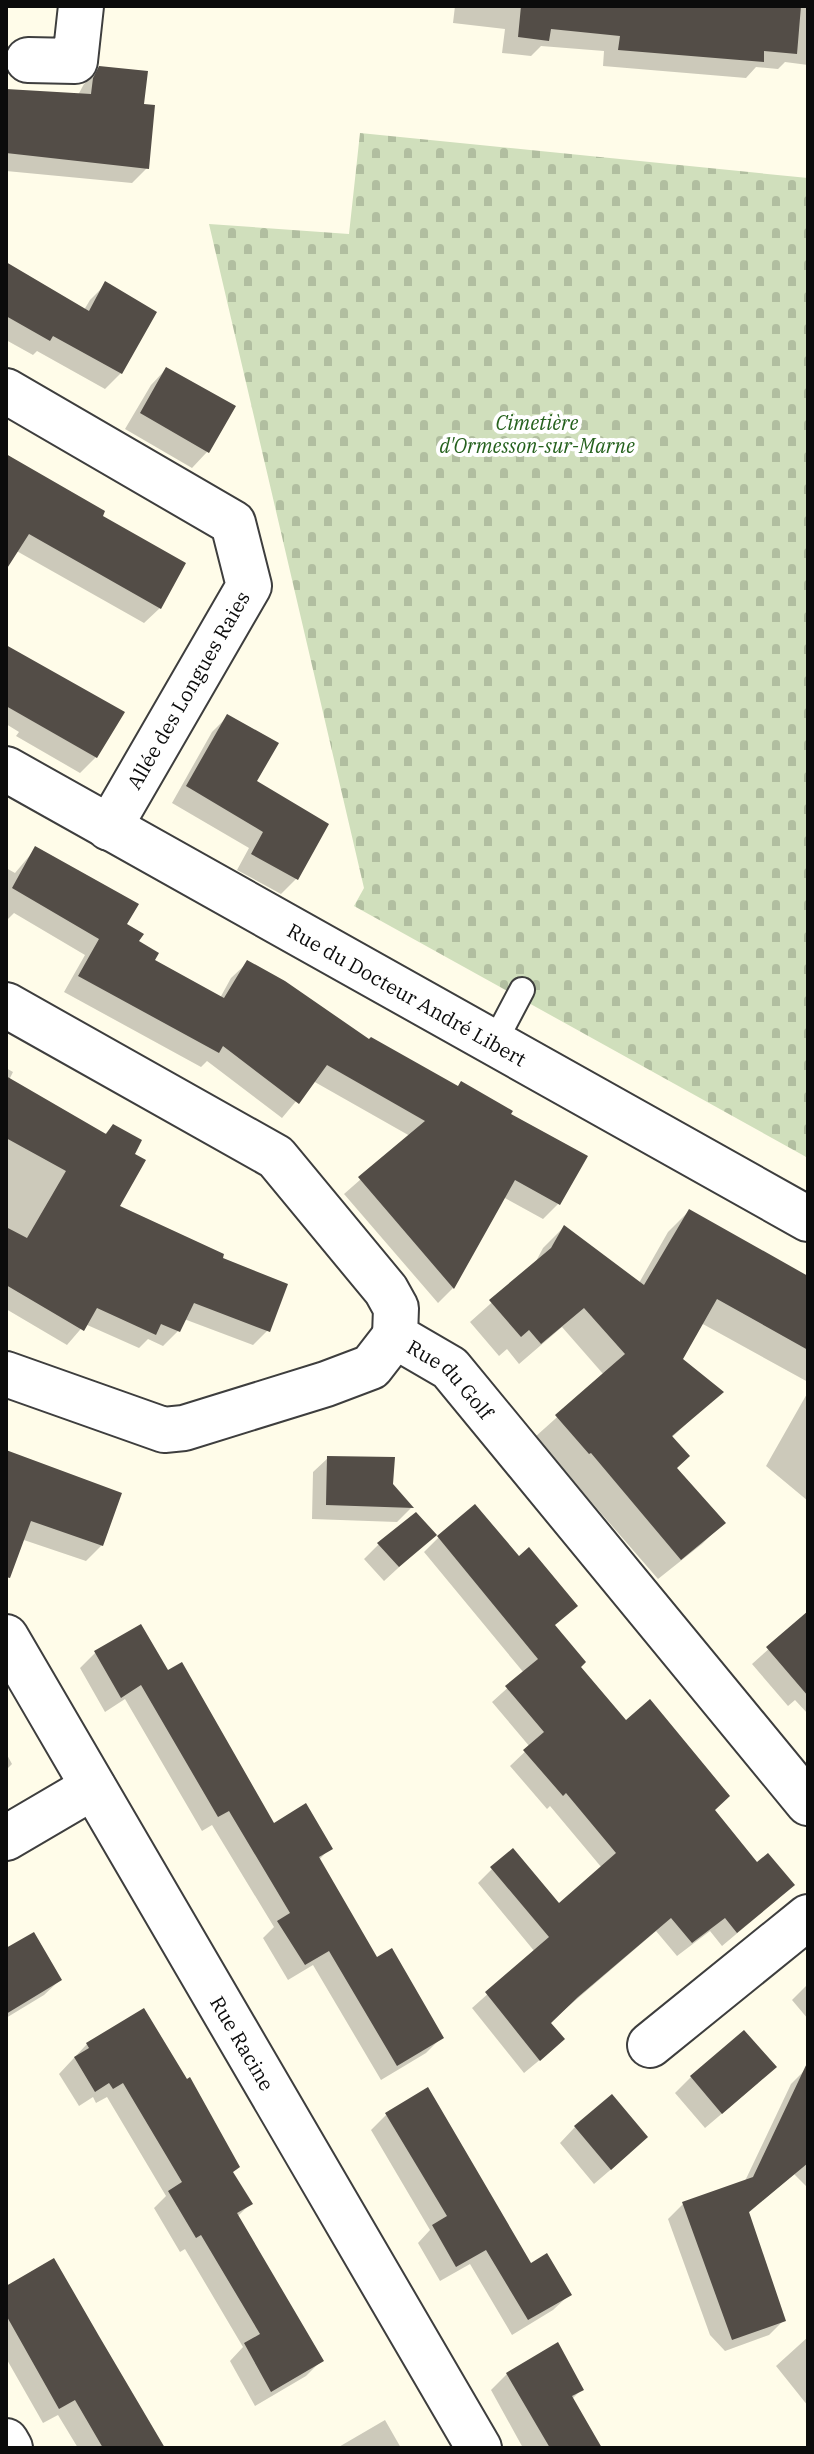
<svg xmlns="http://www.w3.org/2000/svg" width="814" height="2454" font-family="'IBM Plex Serif',serif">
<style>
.cemetery{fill:url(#cemetery-stones)}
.shadow{fill:#0003}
.building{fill:#534d47}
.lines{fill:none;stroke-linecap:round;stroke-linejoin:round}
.service-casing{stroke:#3e3e3e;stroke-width:28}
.minor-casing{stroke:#3e3e3e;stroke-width:48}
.service{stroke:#fff;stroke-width:24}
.minor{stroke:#fff;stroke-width:44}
.labels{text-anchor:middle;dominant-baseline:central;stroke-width:8;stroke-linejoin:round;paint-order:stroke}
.park-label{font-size:20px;font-style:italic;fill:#25611d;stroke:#fff}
.street-label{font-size:20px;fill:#0b0b0b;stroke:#fff}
</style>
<defs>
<pattern id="cemetery-stones" width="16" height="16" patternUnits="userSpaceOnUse" patternTransform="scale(2)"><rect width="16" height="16" fill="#d0dfbc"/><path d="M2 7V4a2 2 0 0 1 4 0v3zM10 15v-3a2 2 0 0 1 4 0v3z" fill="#b1bea0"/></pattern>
</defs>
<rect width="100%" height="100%" fill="#fffce9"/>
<path class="cemetery" d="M360,133L808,178V1158L354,906L364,888L209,224L349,234Z"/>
<path class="shadow" d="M455,6H808V65L785,62L778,69L756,67L746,78L603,66L604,51L541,46L531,56L502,53L505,29L453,23Z
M100,68L142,106L147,168L132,183L6,171V91L78,95L84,84Z
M6,271L84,310L90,300L106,284L121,373L105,389L37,351L33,355L6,340Z
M166,369L207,452L192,468L125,429L151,385Z
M6,454L100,516L160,608L144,623L6,545Z
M6,647L96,757L80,773L16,736L19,732L6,724Z
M228,716L297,878L281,894L237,870L249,848L172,803L212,732Z
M36,848L124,925L152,961L220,998L231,978L247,963L558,1204L543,1219L503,1197L453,1288L438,1303L344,1194L410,1136L313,1081L282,1118L207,1061L201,1067L64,992L85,955L14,913L6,921V868L15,873Z
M6,1068L13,1072L9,1080L104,1135L113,1126L132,1154L117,1206L220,1259L268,1330L253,1345L184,1319L178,1331L163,1346L148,1339L139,1348L85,1324L67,1345L6,1309Z
M689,1211L808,1278V1382L701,1323L681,1359L721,1392L671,1438L675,1468L723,1523L702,1544L658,1579L535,1437L604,1375L562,1327L519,1364L507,1349L499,1356L470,1322L534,1265L543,1248L564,1227L639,1283L668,1232Z
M808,1392V1501L766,1466Z
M6,1452L102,1545L86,1561L15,1537L6,1538Z
M328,1458L391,1485L411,1508L397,1522L312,1519L313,1472Z
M434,1535L384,1581L364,1559L378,1545Z
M439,1537L554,1626L578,1668L626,1722L713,1811L778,1899L722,1946L710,1931L677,1956L656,1931L549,2023L548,2053L524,2073L472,2008L535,1952L478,1883L492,1869L559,1905L602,1868L550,1806L547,1809L510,1766L530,1747L492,1702L524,1673L424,1552Z
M808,1614V1714L795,1700L788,1706L752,1664Z
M95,1653L167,1673L273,1825L330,1848L319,1860L376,1960L442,2037L426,2053L381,2080L313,1965L288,1980L263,1938L274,1927L212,1825L202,1831L125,1699L105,1712L80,1668Z
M6,1753L12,1764L6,1770Z
M6,1951L60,1980L44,1995L6,2018Z
M808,1984V2019L792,2000Z
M144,2011L250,2204L237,2217L322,2360L306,2376L255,2406L230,2361L243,2347L185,2249L180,2252L154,2208L166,2196L107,2097L96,2103L93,2097L79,2106L59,2074L87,2044Z
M808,2067V2188L794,2174L747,2214L784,2320L769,2335L725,2351L710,2335L668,2219L683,2204L745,2181L791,2084Z
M691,2077L758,2083L705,2128L675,2093Z
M386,2115L530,2265L569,2295L553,2310L512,2335L470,2264L440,2281L418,2243L430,2230L371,2130Z
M575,2127L630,2153L594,2184L560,2143Z
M6,2288L163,2448H78L58,2415L43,2423L6,2358Z
M808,2337V2406L776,2366Z
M507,2374L582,2389L572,2399L600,2448H523L491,2390Z
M385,2420L401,2448H337Z"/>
<path class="building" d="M521,6H801L797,54L764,51V62L618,50L620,36L551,29L549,41L518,37Z
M99,66L148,71L144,104L155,105L149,169L6,153V89L91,94L93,78Z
M6,262L89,311L105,281L157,312L122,374L53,336L50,341L6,316Z
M166,367L236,406L209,453L140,413Z
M6,454L105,511L103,516L186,563L161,609L29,534L6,570Z
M6,645L125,712L97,758L6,706Z
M227,714L279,743L257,781L329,824L298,880L251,854L263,832L186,786Z
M35,846L139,904L127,924L144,934L139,941L159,953L155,960L224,998L247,960L285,981L369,1039L371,1037L458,1086L461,1081L513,1111L511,1114L588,1156L560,1205L515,1180L454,1289L358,1177L425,1121L327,1065L299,1104L223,1046L219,1053L78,976L99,939L12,888Z
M6,1076L106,1134L113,1124L142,1140L135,1154L146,1160L120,1206L224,1254L223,1258L288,1284L270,1332L194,1303L180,1332L161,1324L156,1335L97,1308L84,1331L6,1285V1227L27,1238L66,1171L6,1138Z
M689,1209L808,1276V1350L717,1299L683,1359L724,1392L672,1436L690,1456L677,1468L726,1523L681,1560L591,1453L589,1454L555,1415L625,1354L584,1308L541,1344L529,1330L521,1337L489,1300L551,1248L564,1225L644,1285Z
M6,1450L122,1493L103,1546L31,1521L10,1578L6,1577Z
M327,1456L395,1457L393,1484L414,1508L326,1505Z
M475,1504L519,1556L529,1547L578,1606L555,1625L586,1662L581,1667L626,1720L650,1699L730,1796L715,1810L757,1862L768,1853L795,1885L737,1933L725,1918L692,1943L671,1918L578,1997L551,2023L565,2039L540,2061L485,1992L549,1937L490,1867L513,1848L559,1903L616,1853L566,1793L563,1796L523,1750L544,1732L505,1686L538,1659L437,1536Z
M416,1512L437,1535L399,1567L377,1543Z
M808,1611V1696L766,1647Z
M141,1624L168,1670L182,1662L274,1823L306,1803L333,1849L319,1857L377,1957L392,1948L444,2038L397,2066L329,1951L305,1965L277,1921L290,1913L229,1811L218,1817L141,1685L121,1698L94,1651Z
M34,1932L62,1980L6,2014V1948Z
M144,2008L187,2079L190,2077L240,2167L233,2172L253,2204L237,2213L324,2361L271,2392L244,2343L260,2334L201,2235L196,2238L168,2191L182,2182L123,2083L113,2089L109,2083L95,2092L74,2057L89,2048L86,2043Z
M744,2030L777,2067L722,2114L690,2076Z
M808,2061V2163L749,2212L786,2321L732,2340L682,2202L753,2177Z
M428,2087L531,2263L547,2253L572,2295L528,2320L486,2250L456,2267L432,2225L447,2216L385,2113Z
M612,2094L648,2137L611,2170L574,2126Z
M54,2258L99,2336L165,2448H103L75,2400L59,2409L6,2315V2286Z
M558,2342L584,2390L572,2396L602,2448H550L506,2373Z"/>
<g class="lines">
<defs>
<path id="service" d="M494,1043L522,990"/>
<g id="minor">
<path d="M28,60L75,61L81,6"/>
<path d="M6,391L233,523L249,586L109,828"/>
<path id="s1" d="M6,769L808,1219"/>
<path id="s2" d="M6,1005L276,1157L386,1290L396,1308L395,1336L450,1368L808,1803"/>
<path d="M6,1374L164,1430L184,1428L326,1384L371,1367L395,1336"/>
<path id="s3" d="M6,1637L479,2448"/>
<path d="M6,1838L93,1787"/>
<path d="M650,2045L808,1917"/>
<path d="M6,2441L10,2448"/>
</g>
</defs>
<use href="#service" class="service-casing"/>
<use href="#minor" class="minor-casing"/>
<use href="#service" class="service"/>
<use href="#minor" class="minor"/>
</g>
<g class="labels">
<g class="park-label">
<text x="537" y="422">Cimetière<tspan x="537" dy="23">d'Ormesson-sur-Marne</tspan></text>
</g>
<g class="street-label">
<text transform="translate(188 690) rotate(-60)">Allée des Longues Raies</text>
<text stroke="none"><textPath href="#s1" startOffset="460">Rue du Docteur André Libert</textPath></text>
<text stroke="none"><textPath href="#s2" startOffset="602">Rue du Golf</textPath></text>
<text stroke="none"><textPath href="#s3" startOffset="470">Rue Racine</textPath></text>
</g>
</g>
<rect width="814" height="2454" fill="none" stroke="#0b0b0b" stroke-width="16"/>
</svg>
